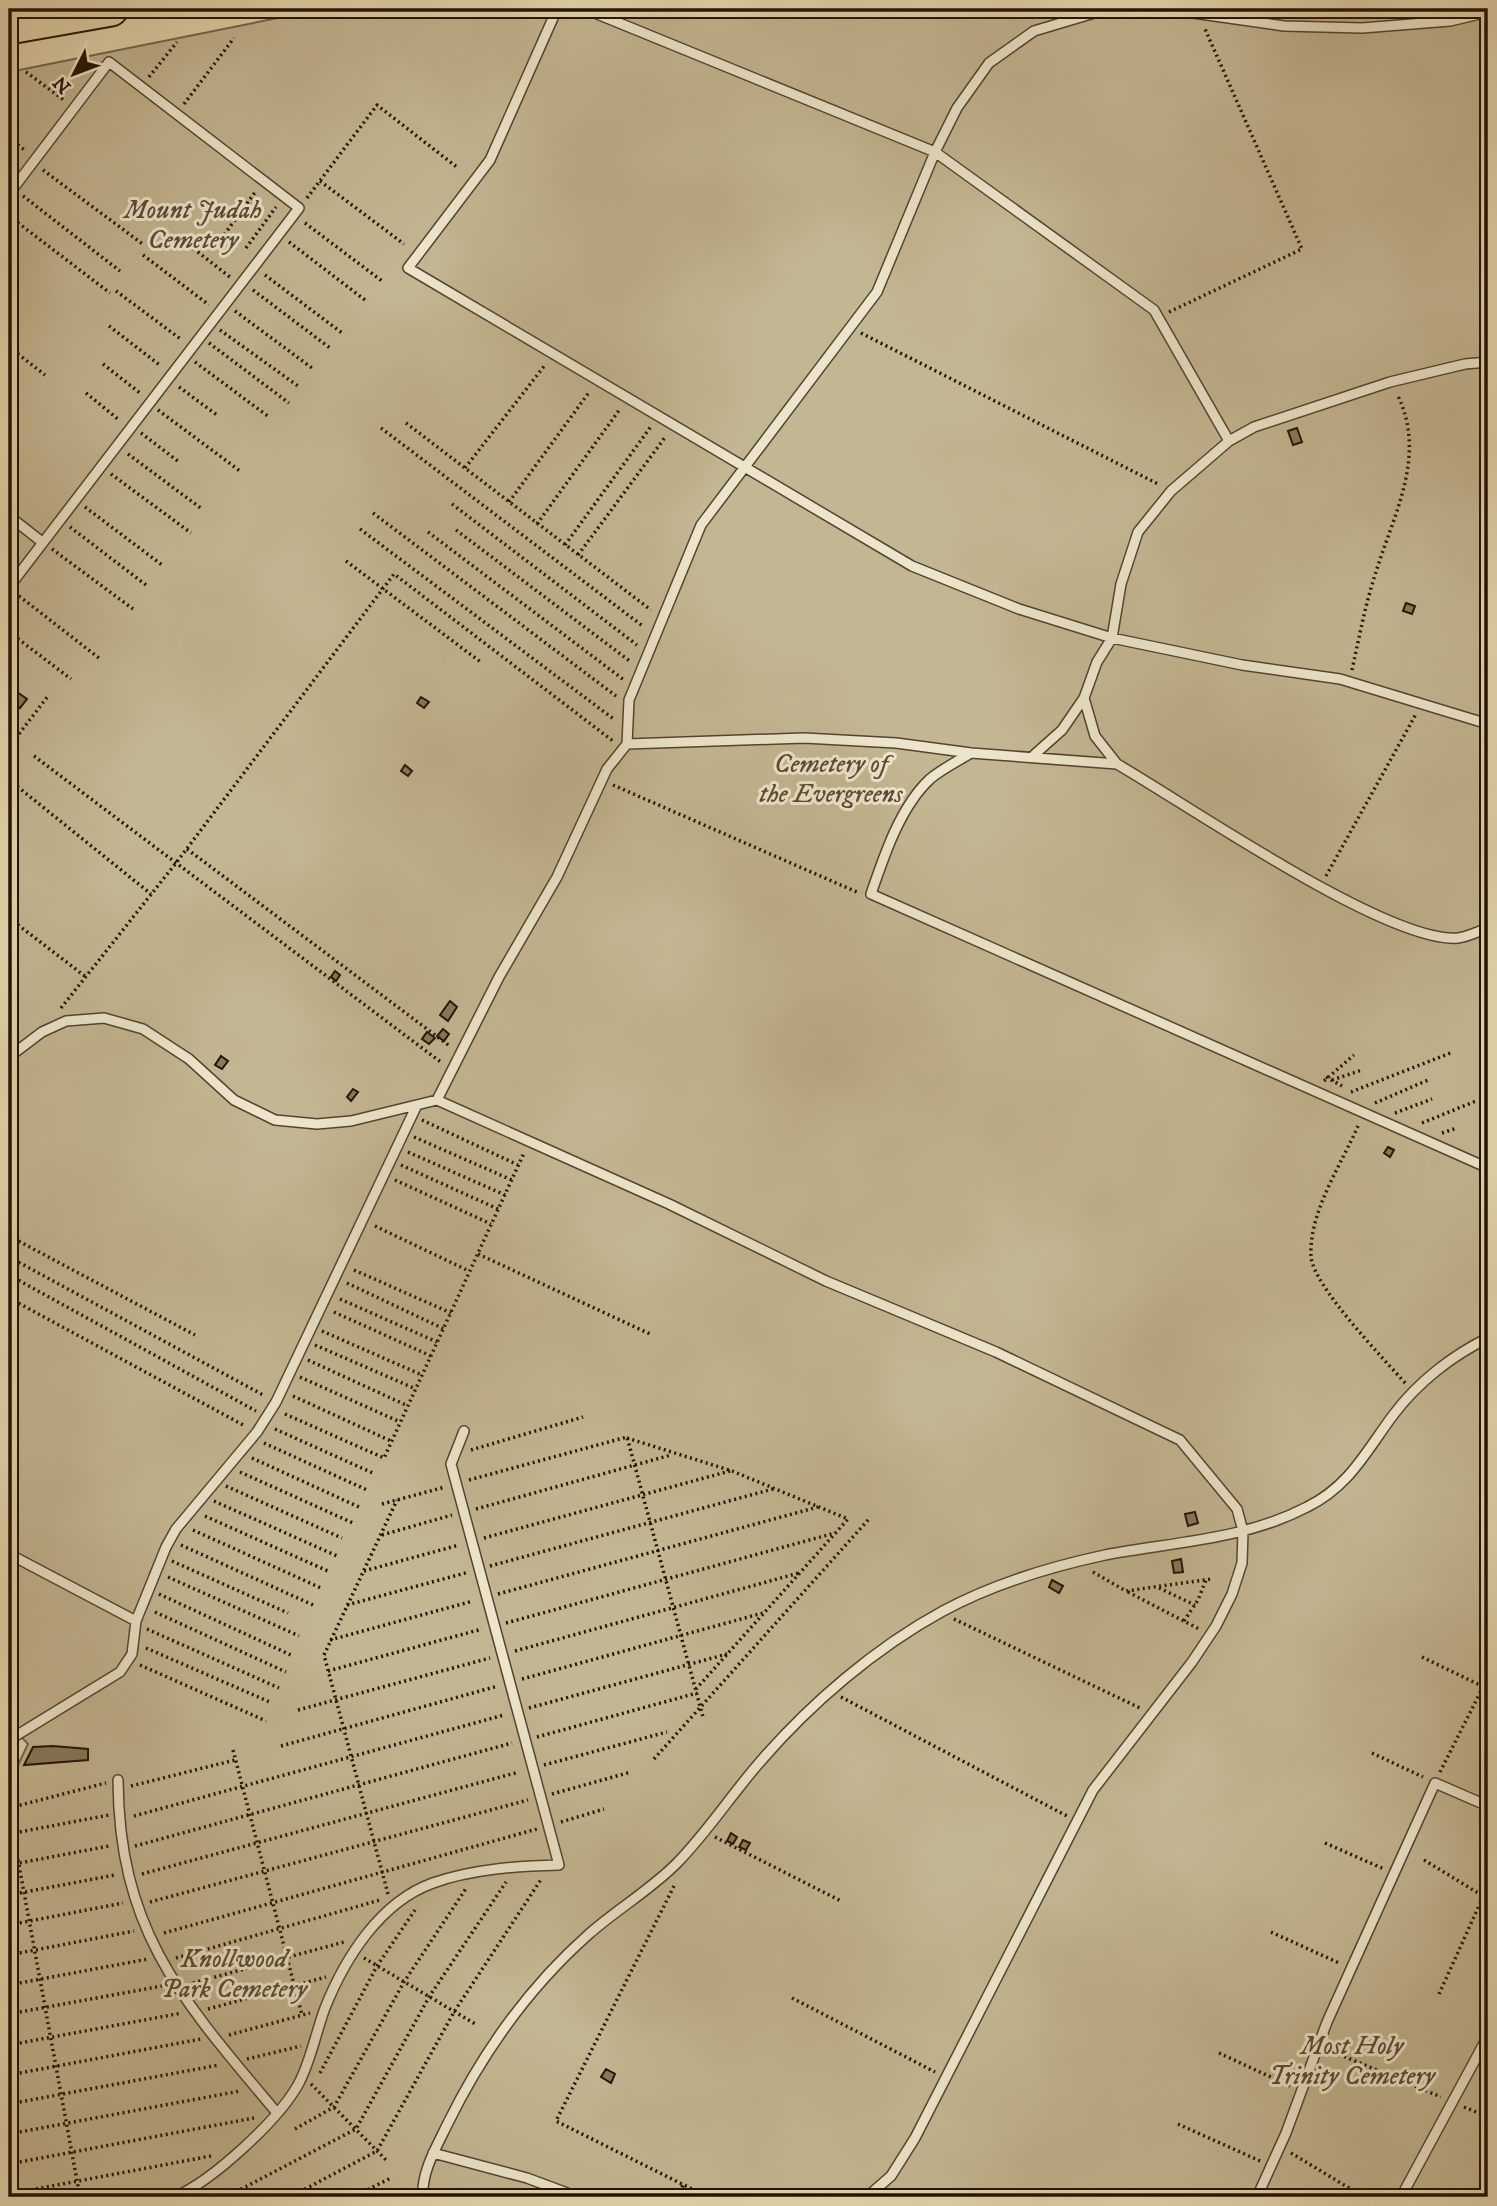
<svg xmlns="http://www.w3.org/2000/svg" width="1497" height="2206" font-family="'IM FELL DW Pica',serif">
<style>
.green{fill:#c3b692;stroke:#73644b;stroke-width:2}
.building{fill:#87795d;stroke:#231304;stroke-width:2}
.lines{fill:none;stroke-linecap:round;stroke-linejoin:round}
.service-casing{stroke:#53442f;stroke-width:12}
.motorway-casing{stroke:#231304;stroke-width:37}
.path{stroke:#231304;stroke-width:3.5;stroke-dasharray:2 3.5;stroke-linecap:butt}
.service{stroke:#ede5cb;stroke-width:9}
.motorway{stroke:#e4d7af;stroke-width:33}
.labels{text-anchor:middle;dominant-baseline:central;stroke-width:6;stroke-linejoin:round;paint-order:stroke}
.park-label{font-size:26px;font-style:italic;fill:#5b4c36;stroke:#ede5cb}
</style>
<rect width="100%" height="100%" fill="#e4d7af"/>
<filter id="stains"><feTurbulence type="fractalNoise" baseFrequency=".00286" numOctaves="4"/><feColorMatrix values="0 0 0 0 .2 0 0 0 0 .09 0 0 0 0 .02 0 0 0 .5 -.17"/></filter>
<radialGradient id="worn" r=".72"><stop offset=".6" stop-color="#630" stop-opacity="0"/><stop offset="1" stop-color="#630" stop-opacity=".3"/></radialGradient>
<path class="green" d="M323,9H1488V2197H9V1784L28,1744L14,1729H9V72Z"/>
<path class="building" d="M1297,428L1302,442L1293,445L1288,431Z
M1406,603L1415,606L1412,614L1403,611Z
M17,692L27,699L20,708L11,701Z
M421,697L429,702L424,708L417,703Z
M405,765L412,771L408,776L401,771Z
M335,971L340,975L336,981L331,977Z
M450,1001L457,1007L448,1021L440,1015Z
M443,1029L449,1034L444,1041L437,1036Z
M427,1032L435,1038L429,1044L422,1039Z
M221,1056L228,1061L222,1069L215,1065Z
M353,1089L358,1092L351,1101L347,1097Z
M1388,1147L1394,1150L1390,1157L1384,1153Z
M1195,1512L1198,1523L1188,1526L1185,1514Z
M1181,1559L1183,1572L1174,1573L1172,1561Z
M1052,1580L1063,1586L1059,1593L1049,1587Z
M53,1746L88,1749V1760L24,1765L33,1747Z
M731,1833L737,1837L733,1844L727,1841Z
M743,1840L750,1843L746,1850L739,1847Z
M606,2069L615,2074L611,2083L601,2077Z"/>
<g class="lines">
<defs>
<path id="service" d="M557,9L490,160L408,268L912,566L1019,609L1112,638L1242,665L1340,679L1488,724
M585,9L935,152L1154,310L1229,441
M9,194L109,62L299,208L9,587
M1488,362L1465,364L1390,382L1254,427L1229,441L1171,491L1138,532L1121,584L1112,638L1097,662L1084,698L1095,736L1117,764C1185,803 1388,944 1458,938C1467,937 1479,931 1488,928
M9,516L42,542
M627,744L804,738L896,743L971,753L1117,764
M971,753C958,761 942,769 930,779C900,807 884,856 871,894L1488,1168
M1034,755L1062,730L1084,698
M9,1057L42,1032L66,1021L104,1018L143,1029L189,1059L234,1100L275,1120L317,1124L351,1121L437,1100L669,1204L826,1281L996,1352L1180,1440L1237,1509L1243,1531L1242,1563L1232,1594L1216,1626L1192,1662L1093,1790L915,2138L891,2176L867,2197
M437,1100L499,977L557,877L607,769L627,744L629,700L701,525L877,292L935,152L957,108L989,63L1034,31L1101,11L1186,12L1284,26L1362,28L1450,21L1488,12
M9,1554L136,1621
M9,1740L120,1672L132,1654L136,1621L166,1547L176,1529L257,1432L276,1402L416,1107
M118,1780C119,1933 184,2002 277,2113
M433,2153L527,2178L578,2197
M175,2197C213,2180 279,2120 299,2083C311,2060 316,2032 325,2008C345,1958 380,1902 433,1883C472,1869 518,1866 559,1865L451,1464L464,1431
M423,2197C421,2172 437,2146 448,2123C483,2052 529,1987 589,1934C617,1909 652,1889 678,1862C708,1831 732,1794 760,1762C810,1704 875,1648 943,1611C993,1584 1049,1567 1105,1555C1173,1542 1244,1540 1307,1507C1350,1486 1366,1451 1394,1414C1418,1382 1453,1355 1488,1338
M1257,2197L1286,2133L1327,2022L1435,1783L1488,1806
M1401,2197L1488,2036"/>
<path id="motorway" d="M9,27L111,9"/>
</defs>
<use href="#service" class="service-casing"/>
<use href="#motorway" class="motorway-casing"/>
<path class="path" d="M26,72L64,100
M149,77L177,42
M184,104L234,38
M9,138L26,151
M43,170L144,245
M320,181L404,244
M23,196L120,271
M307,198L377,105L458,168
M9,216L110,293
M305,223L382,281
M176,235L230,277
M221,239L256,191
M289,242L365,300
M246,248L276,207
M143,255L209,305
M265,275L342,333
M253,290L330,348
M116,291L182,340
M235,311L312,368
M1169,312L1302,249L1205,29
M109,326L161,366
M220,330L298,386
M861,333L1160,485
M209,343L289,403
M9,347L45,375
M195,362L269,417
M103,364L140,393
M179,387L217,415
M86,393L119,420
M158,410L240,471
M406,423L651,610
M381,428L644,627
M141,433L179,462
M128,454L202,509
M465,468L545,365
M111,474L191,533
M509,502L590,391
M452,504L637,645
M85,507L162,565
M373,513L616,696
M537,524L620,409
M70,527L146,585
M360,529L615,720
M456,530L631,662
M428,532L624,680
M565,545L652,425
M52,549L133,609
M578,555L666,436
M346,561L482,663
M19,596L99,658
M9,632L71,679
M1352,670C1359,638 1365,606 1375,575C1393,515 1428,456 1397,394
M9,747L48,696
M34,756L442,1063
M13,783L151,894
M613,785L859,893
M187,849L451,1047
M1326,876L1416,714
M9,918L86,977
M61,1008L176,863L394,574L613,741
M1326,1077L1342,1086
M1332,1080L1362,1070
M1324,1081L1354,1055
M1351,1092L1453,1052
M1375,1103L1428,1080
M1395,1113L1432,1099
M422,1120L518,1165
M1422,1123L1476,1101
M1358,1126C1341,1165 1309,1212 1311,1256C1312,1285 1384,1359 1406,1384
M1442,1133L1457,1128
M414,1137L512,1180
M408,1152L505,1195
M401,1165L498,1209
M395,1180L491,1224
M375,1226L469,1271
M9,1236L195,1335
M478,1254L650,1334
M9,1257L265,1396
M354,1270L451,1313
M9,1275L256,1411
M347,1283L444,1329
M9,1298L245,1426
M340,1299L437,1342
M334,1312L431,1356
M322,1331L422,1375
M315,1345L416,1389
M308,1360L408,1406
M300,1377L400,1422
M293,1396L391,1441
M285,1414L384,1458L524,1153
M275,1429L375,1474
M627,1438L732,1471L848,1519L696,1689
M264,1443L367,1490
M471,1450L583,1417
M252,1458L359,1507
M240,1472L353,1523
M469,1480L627,1437L703,1717
M226,1486L342,1538
M214,1501L337,1556
M382,1504L445,1487
M476,1509L671,1455
M205,1516L330,1572
M193,1530L321,1588
M382,1535L452,1515
M484,1538L730,1471
M181,1545L313,1605
M172,1561L288,1613
M490,1566L773,1489
M364,1571L459,1545
M1093,1572L1126,1591L1211,1579
M168,1577L299,1636
M1159,1588L1195,1605
M1128,1592L1199,1629
M159,1594L293,1656
M498,1594L818,1507
M347,1605L469,1572
M155,1612L286,1672
M954,1619L1140,1708
M1184,1621L1198,1600L1206,1580
M506,1623L835,1533
M147,1629L279,1688
M330,1640L473,1601
M146,1648L272,1703
M515,1651L799,1573
M1422,1657L1488,1689
M140,1665L266,1721
M328,1671L482,1629
M522,1679L763,1613
M841,1697L1067,1816
M529,1708L727,1654
M298,1710L490,1658
M537,1737L697,1693
M281,1746L498,1686
M233,1750L302,2015
M1372,1753L1423,1777
M654,1759L869,1519
M544,1765L667,1732
M1440,1772L1488,1677
M131,1786L235,1760
M552,1794L631,1772
M9,1808L106,1783
M9,1811L80,2197
M134,1816L504,1715
M561,1822L604,1809
M9,1834L109,1815
M715,1837L841,1901
M1325,1843L1384,1869
M135,1846L512,1743
M1424,1860L1488,1899
M9,1865L109,1846
M142,1874L519,1772
M674,1886L556,2121L694,2190
M388,1894L324,1655L397,1500
M9,1895L115,1875
M150,1902L528,1800
M9,1925L123,1903
M1271,1932L1339,1963
M164,1933L537,1829
M9,1955L134,1931
M176,1958L380,1900
M364,1958L477,2025
M193,1983L344,1942
M9,1985L148,1959
M1439,1994L1488,1886
M792,1998L935,2072
M208,2009L326,1977
M9,2014L162,1986
M229,2035L310,2013
M9,2045L182,2013
M1329,2050L1441,2097
M1219,2053L1290,2086
M247,2059L301,2046
M320,2073L377,1966L417,1907
M9,2075L201,2039
M311,2084L388,2162
M9,2104L219,2065
M1464,2107L1488,2117
M1178,2124L1260,2161
M295,2129L334,2107L404,1982L467,1887
M9,2134L240,2091
M1291,2153L1364,2197
M9,2164L254,2118
M9,2194L211,2156
M226,2197L356,2129L429,1997L506,1882
M290,2197L377,2151L454,2012L542,1878
M353,2197L391,2178
M677,2197L683,2185"/>
<use href="#service" class="service"/>
<use href="#motorway" class="motorway"/>
</g>
<g class="labels">
<g class="park-label">
<text x="193" y="210">Mount Judah<tspan x="193" dy="30">Cemetery</tspan></text>
<text x="831" y="764">Cemetery of<tspan x="831" dy="30">the Evergreens</tspan></text>
<text x="234" y="1959">Knollwood<tspan x="234" dy="30">Park Cemetery</tspan></text>
<text x="1352" y="2046">Most Holy<tspan x="1352" dy="30">Trinity Cemetery</tspan></text>
</g>
</g>
<rect width="1497" height="2206" fill="none" stroke="#e4d7af" stroke-width="35"/>
<rect x="10" y="10" width="1476" height="2185" fill="none" stroke="#231304" stroke-width="3.5"/>
<rect x="18" y="18" width="1462" height="2171" fill="none" stroke="#231304" stroke-width="2"/>
<g transform="translate(74 74) rotate(228)" stroke="#ede5cb" stroke-width="5" paint-order="stroke">
<path d="M0-5L12 26L0 18L-12 26Z" fill="#231304"/>
<text y="-10" font-size="19" font-weight="bold" text-anchor="middle" fill="#231304">N</text>
</g>
<rect width="100%" height="100%" filter="url(#stains)"/>
<rect width="100%" height="100%" fill="url(#worn)"/>
</svg>
